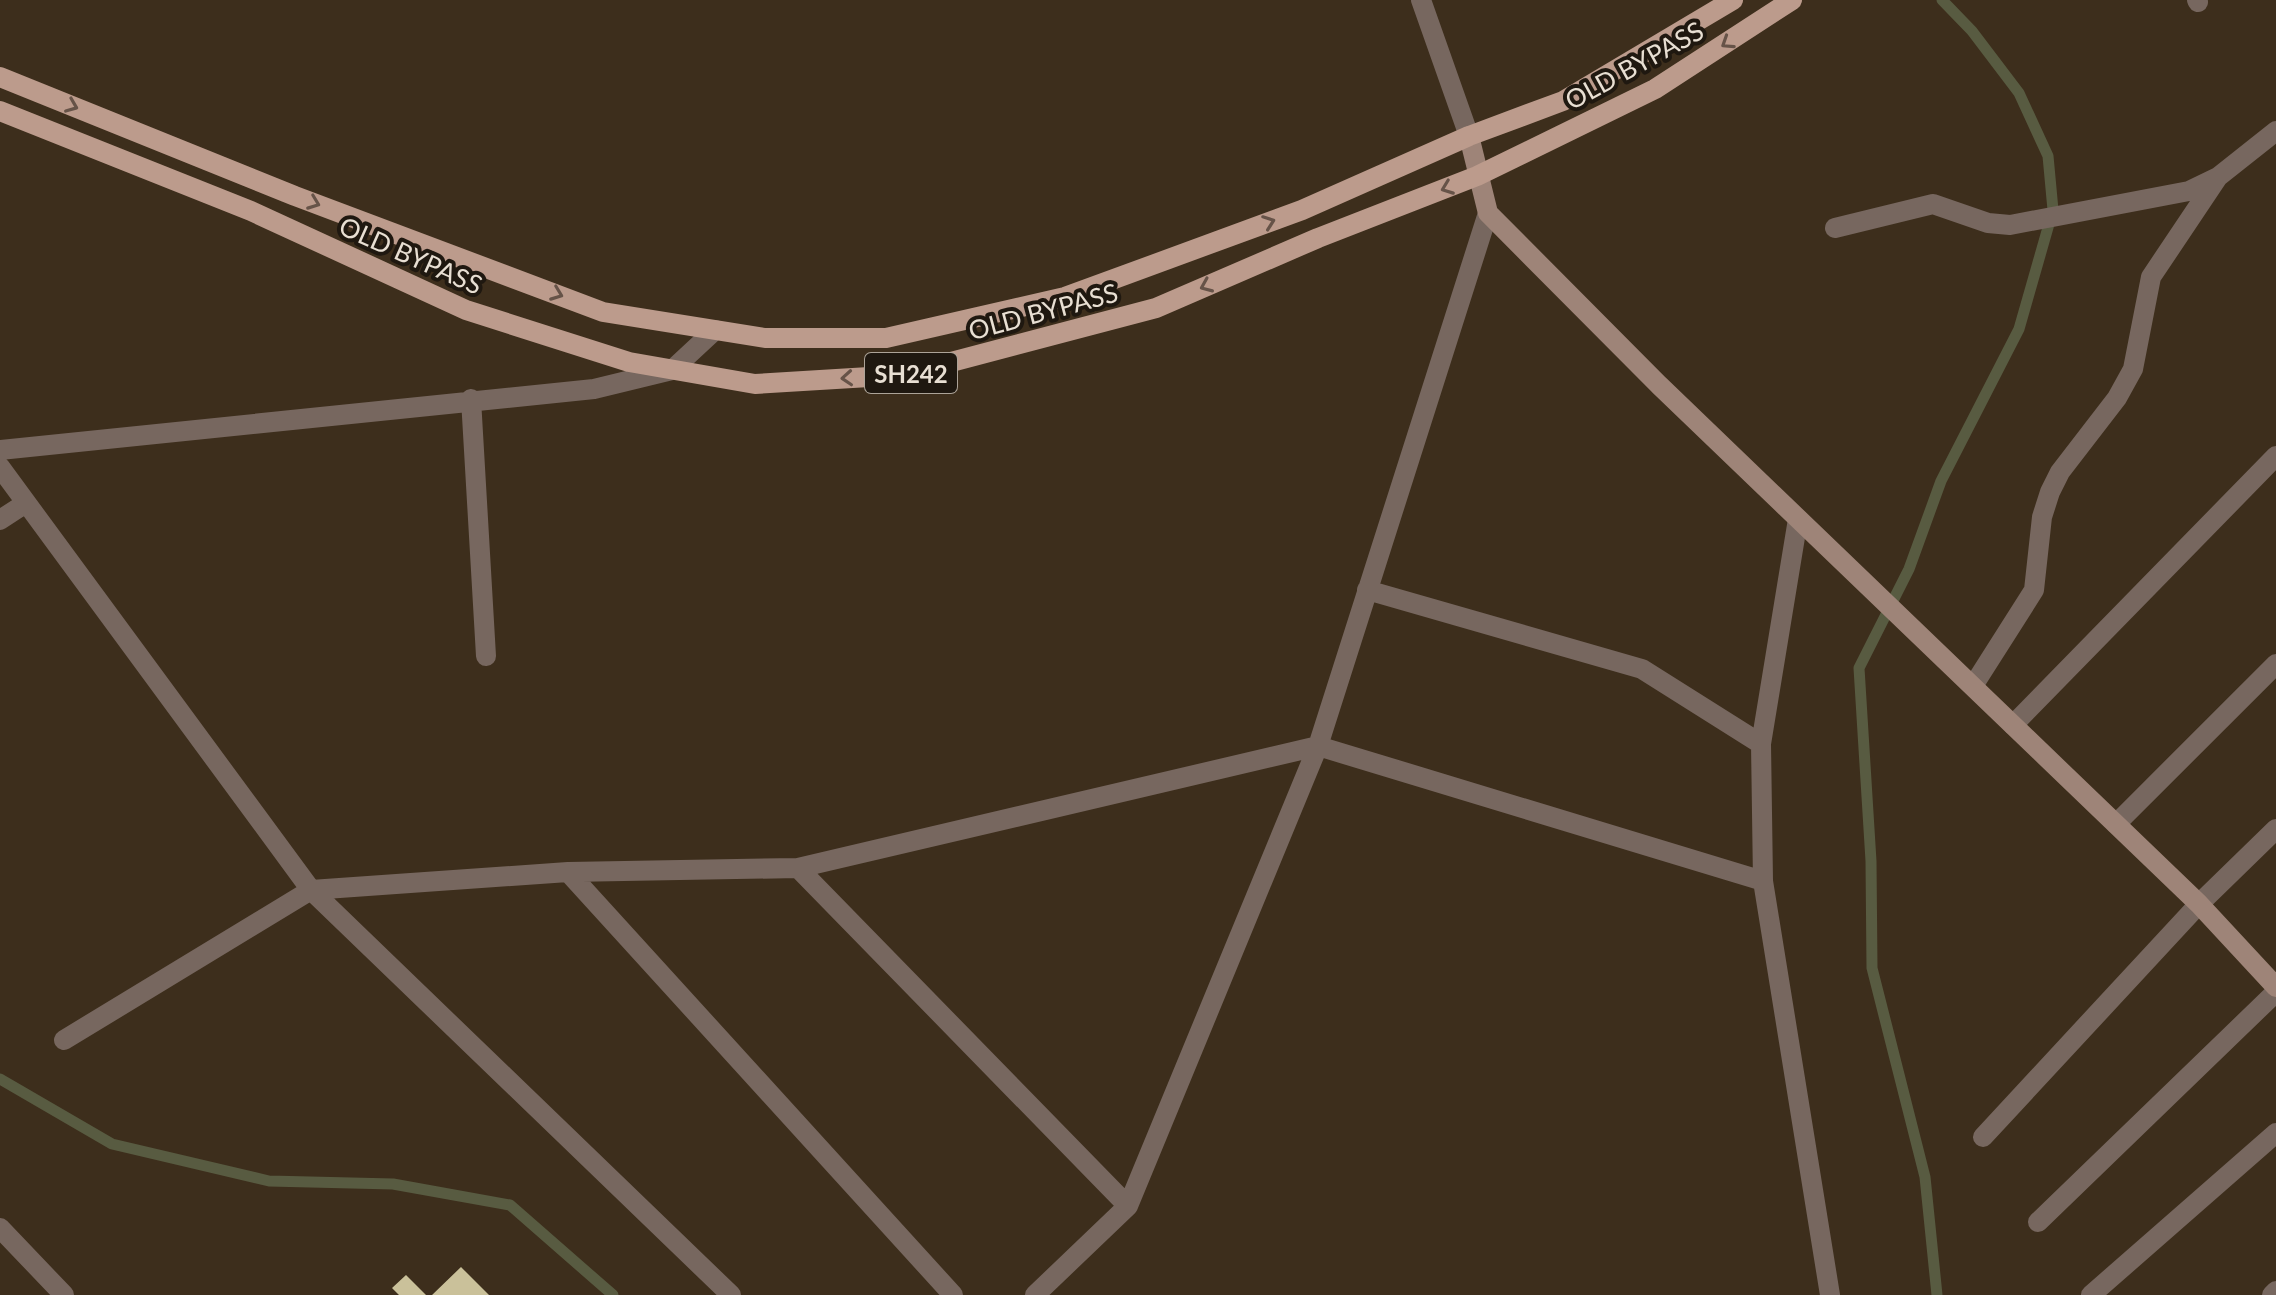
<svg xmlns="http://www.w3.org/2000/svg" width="2276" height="1295" font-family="Lato,sans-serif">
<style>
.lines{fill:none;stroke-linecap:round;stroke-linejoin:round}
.stream{stroke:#585b41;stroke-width:11}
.building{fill:#cac19a}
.street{stroke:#77675f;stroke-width:20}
.secondary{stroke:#9e8478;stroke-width:20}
.primary{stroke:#bc9b8c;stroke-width:20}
.oneway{stroke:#665348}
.labels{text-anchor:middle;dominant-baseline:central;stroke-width:8;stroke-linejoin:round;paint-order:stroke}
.shield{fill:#1f1810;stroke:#aca398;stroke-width:2}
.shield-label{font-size:24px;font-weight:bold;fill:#e8dfd3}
.street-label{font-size:26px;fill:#e8dfd3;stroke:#1f1810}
</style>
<rect width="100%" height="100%" fill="#3d2e1c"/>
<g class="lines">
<path class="stream" d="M0,1079L112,1144L269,1181L393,1184L510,1205L613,1295
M1937,1295L1925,1177L1872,968L1871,861L1859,668L1909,569L1941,481L2019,329L2053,210L2048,156L2019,93L1972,31L1942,0"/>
</g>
<path class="building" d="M461,1267L489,1295H432Z
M406,1275L426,1295H399L392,1288Z"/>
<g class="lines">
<path class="street" d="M1421,0L1469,136
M2197,0L2198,2
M1835,228L1933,204L1988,223L2010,225L2189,191L2218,177L2276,131
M471,399L486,656
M0,450L594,389L672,370L715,330
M0,467L311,890L731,1295
M1798,519L1761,744L1763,881L1830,1295
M0,520L26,503
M1367,590L1642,669L1761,744
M1973,686L2034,590L2042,517L2050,492L2060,472L2117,398L2133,369L2151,277L2218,177
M2013,725L2276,456
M2116,824L2276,664
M798,868L1128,1206
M568,872L953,1295
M64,1040L311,890L568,872L798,868L1318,746L1763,881
M1983,1137L2199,904L2276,829
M2038,1222L2276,992
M0,1228L64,1295
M1035,1295L1128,1206L1318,746L1488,213
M2091,1295L2276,1133
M2272,1295L2276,1291"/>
<path class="secondary" d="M1469,136L1488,213L1659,385L2199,904L2276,987"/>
<path class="primary" d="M0,77L295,196L603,312L765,338H886L1065,297L1302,210L1469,136L1563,101L1733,0
M0,111L251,211L466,310L629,362L755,384L902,375L1156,308L1318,238L1477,176L1655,89L1792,0"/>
</g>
<defs><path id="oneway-chevron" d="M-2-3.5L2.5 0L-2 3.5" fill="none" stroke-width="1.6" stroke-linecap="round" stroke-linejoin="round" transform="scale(2)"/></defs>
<g class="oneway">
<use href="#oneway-chevron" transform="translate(1727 43) rotate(147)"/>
<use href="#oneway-chevron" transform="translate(72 106) rotate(22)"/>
<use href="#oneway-chevron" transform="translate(1447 188) rotate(159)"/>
<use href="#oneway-chevron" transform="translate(314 203) rotate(21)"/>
<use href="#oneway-chevron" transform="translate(1269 222) rotate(-20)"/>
<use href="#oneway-chevron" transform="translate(1206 286) rotate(157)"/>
<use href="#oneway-chevron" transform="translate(557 294) rotate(21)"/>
<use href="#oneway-chevron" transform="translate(847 378) rotate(176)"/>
</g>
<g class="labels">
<rect class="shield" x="865" y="353" width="92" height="40" rx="6"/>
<g class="shield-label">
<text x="911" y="373">SH242</text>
</g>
<g class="street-label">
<text transform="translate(1634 65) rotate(-29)">OLD BYPASS</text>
<text transform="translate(411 255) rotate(24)">OLD BYPASS</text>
<text transform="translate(1043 311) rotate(-15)">OLD BYPASS</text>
</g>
</g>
</svg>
